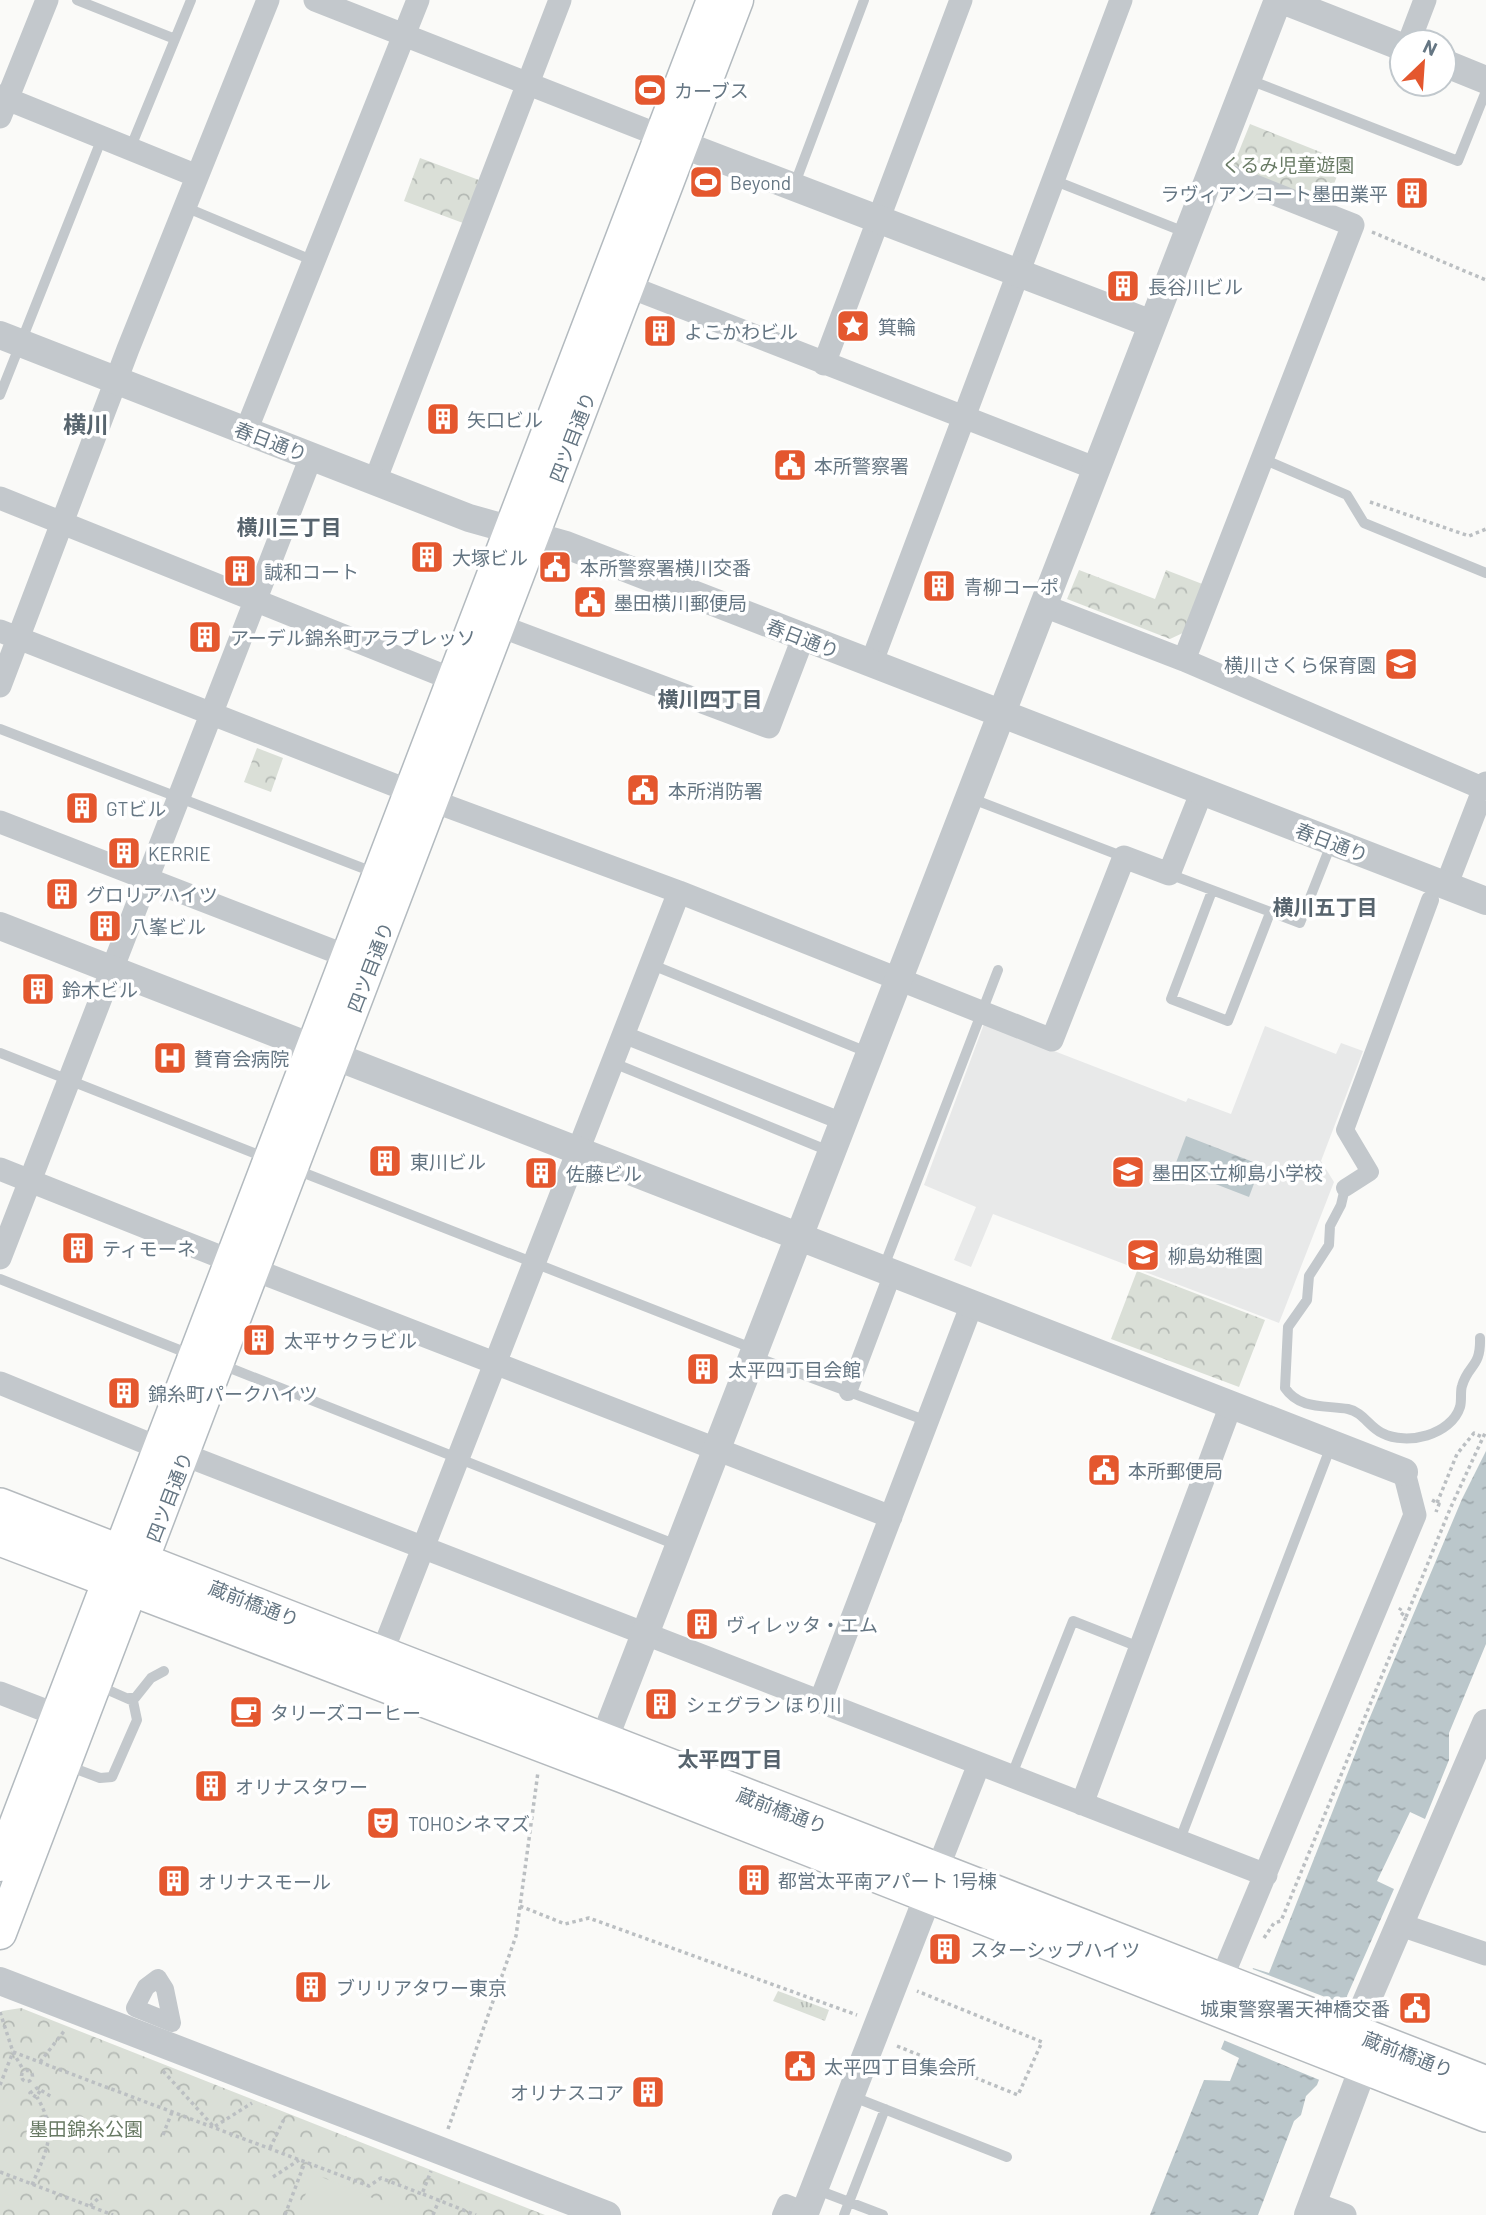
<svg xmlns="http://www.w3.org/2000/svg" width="1486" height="2215" font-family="Barlow,'Noto Sans JP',sans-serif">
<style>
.built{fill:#e8e9e9}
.grass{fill:url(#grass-tufts)}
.forest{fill:url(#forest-crowns)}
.garden{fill:#dadfd7}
.water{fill:url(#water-ripples)}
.pier{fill:#fafaf8}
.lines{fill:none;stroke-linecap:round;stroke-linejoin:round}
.secondary-casing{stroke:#b3babf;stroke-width:35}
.primary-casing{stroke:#b5babe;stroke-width:38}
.path{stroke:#bbbfc2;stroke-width:3.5;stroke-dasharray:3.5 3.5;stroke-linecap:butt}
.service{stroke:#c3c8cc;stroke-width:10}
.pedestrian{stroke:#c3c8cc;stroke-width:18}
.minor{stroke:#c3c8cc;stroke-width:23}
.tertiary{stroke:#c3c8cc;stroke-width:28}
.secondary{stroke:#fff;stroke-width:32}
.primary{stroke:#fff;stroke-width:35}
.labels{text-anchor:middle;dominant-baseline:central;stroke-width:7;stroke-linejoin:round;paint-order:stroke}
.poi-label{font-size:19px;fill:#657683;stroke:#fff;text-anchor:start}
.park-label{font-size:19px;fill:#687a64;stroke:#fff}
.street-label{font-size:19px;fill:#657683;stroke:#fff}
.neighbourhood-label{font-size:21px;font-weight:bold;fill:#57646e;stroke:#fff}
.quarter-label{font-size:23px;font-weight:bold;fill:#57646e;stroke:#fff}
</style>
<defs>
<pattern id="grass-tufts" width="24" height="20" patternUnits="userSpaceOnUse" patternTransform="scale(1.75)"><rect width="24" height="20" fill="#dadfd7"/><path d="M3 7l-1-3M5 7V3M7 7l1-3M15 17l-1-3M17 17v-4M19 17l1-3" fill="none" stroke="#b4b9b4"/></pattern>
<pattern id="forest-crowns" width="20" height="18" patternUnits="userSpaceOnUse" patternTransform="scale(1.75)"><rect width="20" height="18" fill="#dadfd7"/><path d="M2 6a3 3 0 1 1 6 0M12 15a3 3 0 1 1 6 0" fill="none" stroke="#b4b9b4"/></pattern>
<pattern id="water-ripples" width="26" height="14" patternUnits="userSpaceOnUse" patternTransform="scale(1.75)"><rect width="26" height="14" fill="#bbc7cb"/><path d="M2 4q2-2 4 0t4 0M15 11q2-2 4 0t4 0" fill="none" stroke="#9ca6aa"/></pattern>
</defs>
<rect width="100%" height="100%" fill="#fafaf8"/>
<path class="built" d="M984,1024L1186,1102L1188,1098L1231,1114L1265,1026L1336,1054L1341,1043L1363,1051L1321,1161L1334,1182L1279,1323L993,1214L971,1267L954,1260L976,1207L924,1185Z"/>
<path class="grass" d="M778,1991L829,2010L825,2021L773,2001Z"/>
<path class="forest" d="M1250,124L1343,161L1326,204L1233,166Z
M420,158L479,180L463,223L404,201Z
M1079,570L1155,599L1166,570L1205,585L1187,631L1170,639L1067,599Z
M257,748L283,758L271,792L244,782Z
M1137,1271L1265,1320L1239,1387L1111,1339Z
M21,2008L545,2215H0V2017L2,2011Z"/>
<path class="garden" d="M314,2174L414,2215H297Z"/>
<path class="water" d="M1186,1136L1261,1165L1249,1197L1174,1168Z
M1486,1451V1644L1449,1733V1760L1425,1819L1410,1812L1377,1881L1394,1889L1347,1996L1348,2005L1317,2085L1306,2096L1301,2115L1294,2121L1258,2215H1150L1204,2080L1230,2081L1239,2058L1221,2049L1253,1968L1269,1973L1365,1729L1462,1499Z"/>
<path class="pier" d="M1250,1968L1351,2007L1322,2081L1221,2039Z"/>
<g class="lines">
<defs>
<path id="secondary" d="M0,1865L713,0
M0,1933L737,0"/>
<path id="primary" d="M0,1506L1486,2084
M0,1538L623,1775L1486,2114"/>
</defs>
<use href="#secondary" class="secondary-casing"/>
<use href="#primary" class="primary-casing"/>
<path class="path" d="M1372,232L1486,280
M1370,502L1469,536L1486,529
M1432,1500L1439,1504L1436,1512
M1437,1503L1457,1454L1474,1433L1482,1437
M1406,1617L1450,1509L1486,1431
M520,1906L565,1924L589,1918L857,2015
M1264,1938L1274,1923L1281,1921L1406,1617L1399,1611L1401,1608
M0,2012L13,2052L24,2071
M897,2046L1018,2095L1042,2042L917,1991
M13,2052L369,2186L381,2178L422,2194L431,2171
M40,2062L65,2030
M21.5 2076a5.5 5.5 0 1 1 11 0a5.5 5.5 0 1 1-11 0Z
M163,2071L214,2127L252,2103
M0,2085L13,2052
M40,2091L36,2097L30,2093L37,2088L52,2097
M448,2129L516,1936L538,1772
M163,2135L172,2112
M270,2148L285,2117
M0,2172L113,2215
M273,2177L299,2160
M32,2185C47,2149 58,2133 37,2097
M423,2194L476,2215
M90,2206L100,2197
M285,2215L305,2162
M433,2215L439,2200"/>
<path class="service" d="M77,0L175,39
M1247,79L1458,161L1486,91
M130,149L191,0
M1053,180L1187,233
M794,186L864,0
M185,207L314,261
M0,395L102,138
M1263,459L1347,495L1364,523L1486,573
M0,729L378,874
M970,798L1124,857
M1169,874L1300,923L1332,842
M1212,891L1171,999L1228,1021L1270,913
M650,964L867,1052
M0,1053L269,1159
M611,1062L829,1151
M294,1169L754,1349
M1345,1188L1341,1205L1330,1226L1329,1245L1309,1276L1307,1300L1288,1327L1285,1388C1300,1410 1325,1405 1348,1409C1363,1412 1369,1427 1382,1433C1407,1446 1451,1435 1460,1407C1462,1400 1460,1392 1462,1386C1468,1364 1481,1368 1480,1338
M883,1269L998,970
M0,1279L192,1355
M753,1356L927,1421
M220,1364L679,1546
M129,1698H135L151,1678L164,1671
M68,1766L100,1778L112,1777L137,1720L133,1701L99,1686
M1011,1777L1073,1621L1139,1647
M1179,1842L1331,1446
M851,2096L1007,2157
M815,2189L849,2202L885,2109
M844,2215L849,2202L883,2215"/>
<path class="pedestrian" d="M622,1034L831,1117
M1345,1188L1370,1172L1345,1130L1430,900
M848,1392L893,1273
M158,1978L165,1989L172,2023L135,2008L146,1987Z
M781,2215L786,2203L796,2207L792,2215"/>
<path class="minor" d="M315,0L661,136
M1409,42L1425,0
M0,96L197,176
M0,117L47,0
M630,287L1097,469
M824,364L961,0
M246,431L418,0
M375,481L560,0
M0,498L454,680
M1044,606L1184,660L1484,789
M500,626L769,727L803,638
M0,631L412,792
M1184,660L1353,225L1212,169
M871,664L1121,0
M0,686L128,349L268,0
M433,801L679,892L1052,1040L1124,857L1169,874L1202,791
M0,822L349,957
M1446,886L1486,783
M0,1169L231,1261
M0,1258L311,457
M255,1270L891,1517
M0,1383L159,1448
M185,1455L1266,1875
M382,1653L679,892
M0,1693L57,1715
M820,1702L972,1304
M1082,1804L1231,1405
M938,1868L979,1764
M1401,1925L1486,1954
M1221,1980L1415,1515L1404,1472
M1313,2203L1345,2215"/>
<path class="tertiary" d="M1282,0L1402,47
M1444,63L1486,80
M663,137L1152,324
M0,335L469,518L566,545L1486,901
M0,926L1404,1472
M597,1758L1278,0
M0,1981L607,2215
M804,2215L935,1878
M1308,2215L1363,2068L1362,2012L1486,1723"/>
<use href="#secondary" class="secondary"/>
<use href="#primary" class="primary"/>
</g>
<defs>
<symbol id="stadium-square" viewBox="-11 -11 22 22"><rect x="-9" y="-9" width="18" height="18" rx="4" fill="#e4572e" stroke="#fff"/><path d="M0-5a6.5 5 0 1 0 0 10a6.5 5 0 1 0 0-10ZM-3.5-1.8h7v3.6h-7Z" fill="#fff"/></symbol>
<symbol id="building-square" viewBox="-11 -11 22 22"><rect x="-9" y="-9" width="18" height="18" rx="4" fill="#e4572e" stroke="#fff"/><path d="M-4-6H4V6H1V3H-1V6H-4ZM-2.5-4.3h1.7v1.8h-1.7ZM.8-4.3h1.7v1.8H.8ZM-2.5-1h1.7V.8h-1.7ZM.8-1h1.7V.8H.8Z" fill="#fff"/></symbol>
<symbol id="sight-square" viewBox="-11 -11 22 22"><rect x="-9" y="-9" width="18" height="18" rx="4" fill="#e4572e" stroke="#fff"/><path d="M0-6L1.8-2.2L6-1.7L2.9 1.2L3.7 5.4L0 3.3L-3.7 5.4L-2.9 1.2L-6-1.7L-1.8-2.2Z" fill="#fff"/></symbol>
<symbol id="civic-square" viewBox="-11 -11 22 22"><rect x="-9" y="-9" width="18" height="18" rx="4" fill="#e4572e" stroke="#fff"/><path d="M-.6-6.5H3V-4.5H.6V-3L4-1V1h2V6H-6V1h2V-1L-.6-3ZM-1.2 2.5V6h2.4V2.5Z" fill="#fff"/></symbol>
<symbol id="school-square" viewBox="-11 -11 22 22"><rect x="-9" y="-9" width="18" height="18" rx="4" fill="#e4572e" stroke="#fff"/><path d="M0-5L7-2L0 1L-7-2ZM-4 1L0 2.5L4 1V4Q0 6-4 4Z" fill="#fff"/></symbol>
<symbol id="hospital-square" viewBox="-11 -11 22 22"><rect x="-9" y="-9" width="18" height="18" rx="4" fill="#e4572e" stroke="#fff"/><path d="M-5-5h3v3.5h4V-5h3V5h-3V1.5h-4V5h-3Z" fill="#fff"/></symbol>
<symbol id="cafe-square" viewBox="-11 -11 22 22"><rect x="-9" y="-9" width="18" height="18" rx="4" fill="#e4572e" stroke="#fff"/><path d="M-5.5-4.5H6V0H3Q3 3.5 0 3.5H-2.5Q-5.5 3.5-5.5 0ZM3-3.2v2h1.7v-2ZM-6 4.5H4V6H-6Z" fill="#fff"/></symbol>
<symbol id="theatre-square" viewBox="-11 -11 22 22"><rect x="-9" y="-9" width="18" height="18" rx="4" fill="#e4572e" stroke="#fff"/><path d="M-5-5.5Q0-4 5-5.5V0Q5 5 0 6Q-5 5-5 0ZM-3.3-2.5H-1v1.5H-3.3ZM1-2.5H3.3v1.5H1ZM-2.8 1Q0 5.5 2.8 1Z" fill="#fff"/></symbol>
</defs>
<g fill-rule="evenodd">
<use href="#stadium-square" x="631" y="71" width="38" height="38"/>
<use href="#stadium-square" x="687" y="163" width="38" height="38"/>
<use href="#building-square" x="1393" y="174" width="38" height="38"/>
<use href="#building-square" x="1104" y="267" width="38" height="38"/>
<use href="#sight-square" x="834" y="307" width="38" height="38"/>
<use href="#building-square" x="641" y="312" width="38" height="38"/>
<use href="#building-square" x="424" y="400" width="38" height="38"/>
<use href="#civic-square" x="771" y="446" width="38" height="38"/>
<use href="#building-square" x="408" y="538" width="38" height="38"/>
<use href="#civic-square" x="536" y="548" width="38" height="38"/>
<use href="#building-square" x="221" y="552" width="38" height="38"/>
<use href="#building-square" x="920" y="567" width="38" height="38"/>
<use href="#civic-square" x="571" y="583" width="38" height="38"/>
<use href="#building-square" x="186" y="618" width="38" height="38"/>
<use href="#school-square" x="1382" y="645" width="38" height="38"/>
<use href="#civic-square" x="624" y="771" width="38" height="38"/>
<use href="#building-square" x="63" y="789" width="38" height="38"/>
<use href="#building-square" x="105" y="834" width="38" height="38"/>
<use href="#building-square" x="43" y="875" width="38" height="38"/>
<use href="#building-square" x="86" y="907" width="38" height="38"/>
<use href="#building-square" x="19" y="970" width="38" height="38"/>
<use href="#hospital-square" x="151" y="1039" width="38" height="38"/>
<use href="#building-square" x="366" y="1142" width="38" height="38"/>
<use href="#school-square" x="1109" y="1153" width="38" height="38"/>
<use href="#building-square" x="522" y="1154" width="38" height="38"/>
<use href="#building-square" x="59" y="1229" width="38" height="38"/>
<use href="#school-square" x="1124" y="1236" width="38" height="38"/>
<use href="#building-square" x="240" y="1321" width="38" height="38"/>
<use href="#building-square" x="684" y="1350" width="38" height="38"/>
<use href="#building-square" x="105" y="1374" width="38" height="38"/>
<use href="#civic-square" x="1085" y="1451" width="38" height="38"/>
<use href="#building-square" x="683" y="1605" width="38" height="38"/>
<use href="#building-square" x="642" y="1685" width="38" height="38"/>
<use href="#cafe-square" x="227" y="1693" width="38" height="38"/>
<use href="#building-square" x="192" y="1767" width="38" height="38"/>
<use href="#theatre-square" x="364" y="1804" width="38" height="38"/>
<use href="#building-square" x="735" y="1861" width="38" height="38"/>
<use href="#building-square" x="155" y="1862" width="38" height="38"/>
<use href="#building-square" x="926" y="1930" width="38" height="38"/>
<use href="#building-square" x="292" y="1968" width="38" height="38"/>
<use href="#civic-square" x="1396" y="1989" width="38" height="38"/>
<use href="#civic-square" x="781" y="2047" width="38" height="38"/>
<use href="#building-square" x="629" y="2073" width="38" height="38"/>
</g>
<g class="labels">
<g class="poi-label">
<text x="674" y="90">カーブス</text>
<text x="730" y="182">Beyond</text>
<text x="1388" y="193" text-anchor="end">ラヴィアンコート墨田業平</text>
<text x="1148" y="286">長谷川ビル</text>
<text x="878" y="326">箕輪</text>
<text x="684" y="331">よこかわビル</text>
<text x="467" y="419">矢口ビル</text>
<text x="814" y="465">本所警察署</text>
<text x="452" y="557">大塚ビル</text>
<text x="580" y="567">本所警察署横川交番</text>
<text x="264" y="571">誠和コート</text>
<text x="964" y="586">青柳コーポ</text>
<text x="614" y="602">墨田横川郵便局</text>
<text x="230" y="637">アーデル錦糸町アラプレッソ</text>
<text x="1376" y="664" text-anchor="end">横川さくら保育園</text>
<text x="668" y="790">本所消防署</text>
<text x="106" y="808">GTビル</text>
<text x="148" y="853">KERRIE</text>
<text x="86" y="894">グロリアハイツ</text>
<text x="130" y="926">八峯ビル</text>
<text x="62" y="989">鈴木ビル</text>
<text x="194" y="1058">賛育会病院</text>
<text x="410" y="1161">東川ビル</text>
<text x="1152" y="1172">墨田区立柳島小学校</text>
<text x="566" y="1173">佐藤ビル</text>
<text x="102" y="1248">ティモーネ</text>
<text x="1168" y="1255">柳島幼稚園</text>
<text x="284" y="1340">太平サクラビル</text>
<text x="728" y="1369">太平四丁目会館</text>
<text x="148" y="1393">錦糸町パークハイツ</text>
<text x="1128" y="1470">本所郵便局</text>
<text x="726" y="1624">ヴィレッタ・エム</text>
<text x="686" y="1704">シェグラン ほり川</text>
<text x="270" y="1712">タリーズコーヒー</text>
<text x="235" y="1786">オリナスタワー</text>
<text x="408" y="1823">TOHOシネマズ</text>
<text x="778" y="1880">都営太平南アパート 1号棟</text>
<text x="198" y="1881">オリナスモール</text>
<text x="970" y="1949">スターシップハイツ</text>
<text x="336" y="1987">ブリリアタワー東京</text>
<text x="1390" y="2008" text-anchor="end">城東警察署天神橋交番</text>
<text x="824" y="2066">太平四丁目集会所</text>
<text x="624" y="2092" text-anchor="end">オリナスコア</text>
</g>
<g class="park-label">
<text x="1288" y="164">くるみ児童遊園</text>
<text x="86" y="2128">墨田錦糸公園</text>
</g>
<g class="street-label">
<text transform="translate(572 437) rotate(-69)">四ツ目通り</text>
<text transform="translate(271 441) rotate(21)">春日通り</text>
<text transform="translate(803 638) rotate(21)">春日通り</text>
<text transform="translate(1332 842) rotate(21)">春日通り</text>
<text transform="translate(370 967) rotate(-69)">四ツ目通り</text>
<text transform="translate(169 1497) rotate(-69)">四ツ目通り</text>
<text transform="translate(254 1603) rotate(21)">蔵前橋通り</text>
<text transform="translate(782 1810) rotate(21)">蔵前橋通り</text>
<text transform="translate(1408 2054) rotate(21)">蔵前橋通り</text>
</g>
<g class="neighbourhood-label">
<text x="289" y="526">横川三丁目</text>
<text x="710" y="698">横川四丁目</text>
<text x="1325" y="906">横川五丁目</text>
<text x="730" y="1758">太平四丁目</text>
</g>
<g class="quarter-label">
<text x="86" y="424">横川</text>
</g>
</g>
<g transform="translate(1423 63) rotate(25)"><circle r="33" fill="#ffffff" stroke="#c1c8cd" stroke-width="2"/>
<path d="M0-5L12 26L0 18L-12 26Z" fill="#e4572e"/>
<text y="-10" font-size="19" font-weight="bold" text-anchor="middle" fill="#657683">N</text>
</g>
</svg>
